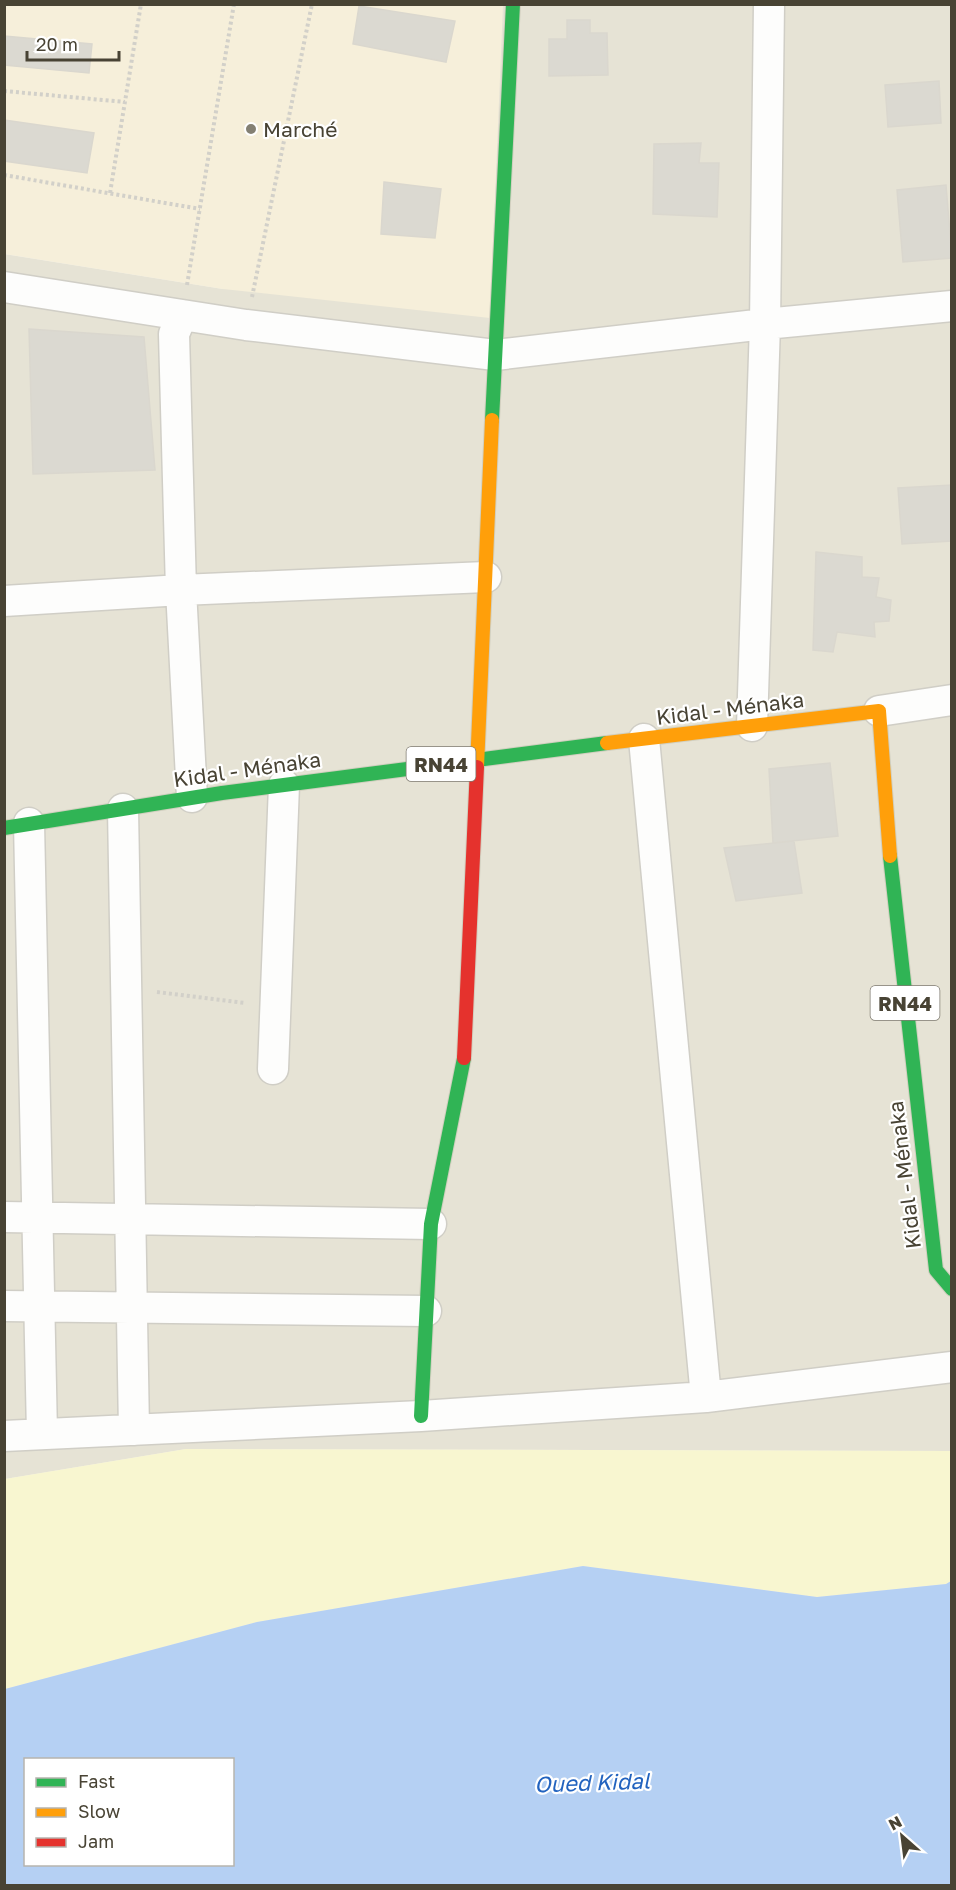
<svg xmlns="http://www.w3.org/2000/svg" width="956" height="1890" font-family="'Golos Text',sans-serif">
<style>
.residential{fill:#e6e3d5}
.commercial{fill:#f6efda}
.sand{fill:#f8f6d0}
.water{fill:#b5d0f3;fill-rule:evenodd}
.building{fill:#dbd9d1;stroke:#dad7ce;stroke-width:1.5}
.lines{fill:none;stroke-linecap:round;stroke-linejoin:round}
.street-casing{stroke:#d0cec6;stroke-width:33}
.fast-casing{stroke:#d1cfbf;stroke-width:16}
.slow-casing{stroke:#d1cfbf;stroke-width:16}
.jam-casing{stroke:#d1cfbf;stroke-width:16}
.path{stroke:#d2d0c9;stroke-width:4;stroke-dasharray:3 3;stroke-linecap:butt}
.street{stroke:#fdfdfc;stroke-width:30}
.fast{stroke:#30b455;stroke-width:14}
.slow{stroke:#ff9f0a;stroke-width:14}
.jam{stroke:#e5322d;stroke-width:14}
.poi-dot{fill:#848073;stroke:#fff;stroke-width:2}
.labels{text-anchor:middle;dominant-baseline:central;stroke-width:4.5;stroke-linejoin:round;paint-order:stroke}
.shield{fill:#fff;stroke:#7f7b71;stroke-width:1.5}
.shield-label{font-size:20px;font-weight:bold;fill:#484334}
.poi-label{font-size:21px;fill:#484334;stroke:#fff;text-anchor:start}
.street-label{font-size:21px;fill:#484334;stroke:#fff}
.water-label{font-size:22px;font-style:italic;fill:#2263bf;stroke:#fff}
</style>
<rect width="100%" height="100%" fill="#f2f0e8"/>
<path class="residential" d="M503,5H951V1451L186,1449L5,1479L4,254L223,289Z"/>
<path class="commercial" d="M4,5H503L490,318L223,289L5,254Z"/>
<path class="sand" d="M186,1449L951,1451L952,1581L946,1584L817,1597L583,1566L257,1622L5,1689V1479Z"/>
<path class="water" d="M583,1566L817,1597L946,1584L951,1581V1885H5V1689L257,1622ZM26,1760H232V1864H26Z"/>
<path class="building" d="M359,6L455,21L446,62L353,44Z
M567,20H590V33H607L608,75L549,76V39H567Z
M4,36L92,44L89,73L4,65Z
M939,81L941,123L888,127L885,85Z
M4,120L94,133L87,173L4,161Z
M701,143L699,163H719L717,217L653,214L654,144Z
M384,182L441,189L435,238L381,234Z
M946,185L952,258L903,262L897,190Z
M29,329L144,337L155,470L33,474Z
M952,485V541L902,544L898,488Z
M816,552L862,557V577L879,578L876,597L891,600L889,621L874,622L875,637L837,632L833,652L813,650Z
M830,763L838,836L773,843L769,769Z
M794,841L802,893L736,901L724,848Z"/>
<g class="lines">
<defs>
<path id="street" d="M4,287L246,325L495,355L765,324L952,306
M182,315L174,334L181,590L192,797
M4,601L181,590L486,577
M879,711L952,700
M752,726L765,324L769,4
M644,739L706,1397
M123,809L134,1430
M29,823L42,1434
M273,1069L284,785
M4,1217L431,1224
M4,1306L426,1311
M4,1436L421,1416L706,1397L952,1367"/>
<path id="fast" d="M492,420L513,4
M4,828L222,793L607,743
M890,856L936,1270L952,1289
M421,1416L431,1224L464,1058"/>
<path id="slow" d="M607,743L879,711L890,856
M477,767L492,420"/>
<path id="jam" d="M464,1058L477,767"/>
</defs>
<use href="#street" class="street-casing"/>
<use href="#fast" class="fast-casing"/>
<use href="#slow" class="slow-casing"/>
<use href="#jam" class="jam-casing"/>
<path class="path" d="M4,91L125,102
M4,175L200,209
M110,193L141,4
M187,285L234,4
M252,297L312,4
M157,992L245,1003"/>
<use href="#street" class="street"/>
<use href="#fast" class="fast"/>
<use href="#slow" class="slow"/>
<use href="#jam" class="jam"/>
</g>
<circle class="poi-dot" cx="251" cy="129" r="6"/>
<g class="labels">
<g class="shield">
<rect x="406.5" y="747" width="69" height="34" rx="4.5"/>
<rect x="870.5" y="986" width="69" height="34" rx="4.5"/>
</g>
<g class="shield-label">
<text x="441" y="764">RN44</text>
<text x="905" y="1003">RN44</text>
</g>
<g class="poi-label">
<text x="263" y="129">Marché</text>
</g>
<g class="street-label">
<text transform="translate(730 708) rotate(-7)">Kidal - Ménaka</text>
<text transform="translate(247 769) rotate(-8)">Kidal - Ménaka</text>
<text transform="translate(904 1175) rotate(-97)">Kidal - Ménaka</text>
</g>
<g class="water-label">
<text transform="translate(592 1782) rotate(-2)">Oued Kidal</text>
</g>
</g>
<rect width="956" height="1890" fill="none" stroke="#484334" stroke-width="12"/>
<rect x="24" y="1758" width="210" height="108" fill="#ffffff" stroke="#b6b4ae" stroke-width="1.5"/>
<rect x="36" y="1778" width="30" height="9" fill="#30b455" stroke="#b6b4ae" stroke-width="1.5"/>
<text x="78" y="1788" font-size="18" fill="#484334">Fast</text>
<rect x="36" y="1808" width="30" height="9" fill="#ff9f0a" stroke="#b6b4ae" stroke-width="1.5"/>
<text x="78" y="1818" font-size="18" fill="#484334">Slow</text>
<rect x="36" y="1838" width="30" height="9" fill="#e5322d" stroke="#b6b4ae" stroke-width="1.5"/>
<text x="78" y="1848" font-size="18" fill="#484334">Jam</text>
<g transform="translate(902 1836) rotate(332)" stroke="#ffffff" stroke-width="4.5" paint-order="stroke">
<path d="M0-4.5L10 22L0 15L-10 22Z" fill="#484334"/>
<text y="-9" font-size="16" font-weight="bold" text-anchor="middle" fill="#484334">N</text>
</g>
<path d="M27 51v9h92v-9" fill="none" stroke="#484334" stroke-width="3"/>
<text x="36" y="51" font-size="18" fill="#484334" stroke="#ffffff" stroke-width="4.5" paint-order="stroke">20 m</text>
</svg>
